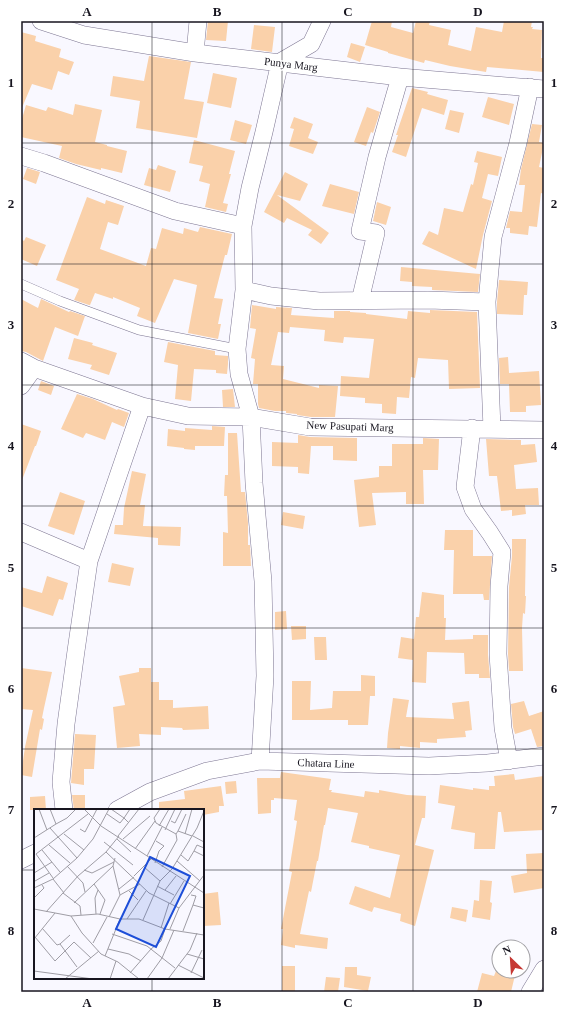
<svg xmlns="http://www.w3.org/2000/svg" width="565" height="1013" font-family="Georgia,serif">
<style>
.building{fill:#fad1aa}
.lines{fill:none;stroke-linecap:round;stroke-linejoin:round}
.lane-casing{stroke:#7d7692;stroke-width:10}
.street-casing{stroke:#7d7692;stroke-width:18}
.lane{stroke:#fff;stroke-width:9}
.street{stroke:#fff;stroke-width:17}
.grid{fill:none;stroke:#17151f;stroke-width:1;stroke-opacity:0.55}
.labels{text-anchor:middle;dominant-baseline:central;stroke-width:3;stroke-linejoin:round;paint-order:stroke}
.street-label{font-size:11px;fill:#17151f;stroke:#fff}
.inset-road{fill:none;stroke:#9f9da5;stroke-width:1}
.view{fill:#1d4ed8;fill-opacity:0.15;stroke:#1d4ed8;stroke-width:2}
.inset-edge{fill:none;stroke:#17151f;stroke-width:2}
.neatline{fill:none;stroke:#17151f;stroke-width:1.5}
.grid-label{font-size:13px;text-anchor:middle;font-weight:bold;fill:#17151f}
</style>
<rect width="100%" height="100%" fill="#f9f8ff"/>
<path class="building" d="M208,21H228L226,41L206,40Z
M372,21H392L391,27L413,33L416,21H430L429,25L451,30L448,45L471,51L476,27L502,32L504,21H532L531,27H533L532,29L542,30L541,58H544V72L487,67L486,72L450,66L425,60L424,63L388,53V52L365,45Z
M254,25L275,27L272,52L251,49Z
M21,32L36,36L35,41L61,49L59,57L74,62L69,75L58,71L52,90L32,84L21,110Z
M351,43L365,47L360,62L347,57Z
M149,56L191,62L184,99L204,102L197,138L136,128L140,101L110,96L113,76L144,81Z
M213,73L237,78L231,108L207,103Z
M412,88L428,92L427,94L448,100L444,115L422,108L406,157L392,152L398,135H396Z
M488,97L514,104L509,125L482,117Z
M75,104L102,110L95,142L107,145V146L127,151L122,173L101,168V170L76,164L59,158L62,146L21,137V122L26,105L46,111L48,107L73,115Z
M367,107L380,112L373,133L371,132L366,146L354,142Z
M450,110L464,113L459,133L445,129Z
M294,117L313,124L308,138L318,142L313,154L289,146L294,129L290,128Z
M235,120L252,125L246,144L230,140Z
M532,124L542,125L539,142L544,143L539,167L544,168V194L541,193L537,227L529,226L528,235L510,233V228H506L510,211L522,212L525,185H519L521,169Z
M194,140L235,151L229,174H231L223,203L228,204L226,212L205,207L210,184L199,181L203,166L189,163Z
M477,151L502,157L498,176L488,174L482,198L492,201L483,235L476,269L422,244L429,231L438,235L444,208L463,212L471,184L473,185L478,163L474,162Z
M158,165L176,171L170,192L144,185L149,168L156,170Z
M27,168L40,172L36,184L23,179Z
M285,172L308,184L300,201L277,195L329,233L321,244L308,235L312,230L287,218L284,223L264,212Z
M330,184L359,192L354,214L322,206Z
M87,197L105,204L106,200L124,206L118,225L108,222L100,249L146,266L151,248L156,249L162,228L183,234L184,228L198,232L200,227L232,234L227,255H225L214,298L223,299L218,324H221L218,339L188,333L197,285L174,279L155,323L137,316L140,308L113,297V299L95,293L90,305H89L74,300L79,289L56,280Z
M377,202L391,207L386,225L373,221Z
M26,237L46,245L37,266L21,259V239L24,241Z
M401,267L480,274L478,292L432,290V287L412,286V282L400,281Z
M499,280L528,282L527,295H524L523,315L497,314V302Z
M21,299L38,308L41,299L69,312L70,311L85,316L78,336L55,327L43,361L26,352L21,351Z
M252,305L276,309V307L292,308L291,315L334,318V311H350V312L366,313V314L407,319L408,311L430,313V310L477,312L480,388L449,389L448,360L418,358L415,378L411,377L409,398L397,397L396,414L382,413V404L365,403V398L340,396L341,376L369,378L374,339L344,337L343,343L324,341L325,330L290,327L289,333L278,332L271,365L284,366L283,379L319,388V385L338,386L335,417H311L297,415V414L286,413V411H275L259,408L258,404V384H253L255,359L251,358L256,329L250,328Z
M74,338L93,343L92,345L117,353L109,375L90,369L92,365L68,359Z
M168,342L215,351V355L228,356V364L227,374L216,373V370L194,369L191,401L175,399L178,365L164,362Z
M508,357L509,373L539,371L541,405L526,406V412H510L509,384H500L499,358Z
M41,381L54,386L51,395L38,390Z
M233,389L235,407H223L222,390Z
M77,394L93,399L117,410L118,409L129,413L124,427L112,422L105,440L86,433L83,438L61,429Z
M21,424L41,431L36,446H35L22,480Z
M212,426L225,427L224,446H195V450L184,449V448L167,446L168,429L185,431V428L212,430Z
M228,433H237L241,492H245L248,523V545H250L251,566H223V532L228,533L227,496H224L225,475H228Z
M298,435L310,437L357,438V461L333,460V446H311L309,474L298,473V467L272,466V442L298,443Z
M423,438L439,439L438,470H423L424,504H406V492L372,493L376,525L359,527L354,480L379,477V466H392V444H423Z
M486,439L521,440V445L535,444L537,462L514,465L516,489L538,488L539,505H525L526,514L512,516V510L501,511L497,476H489Z
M132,471L146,474L140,505H145L143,526L181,527L180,546L158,545V538L114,534L115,525H123L124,508Z
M60,492L85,501L74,535L48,526Z
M283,512L305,516L303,529L281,525Z
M445,530H473V556H492L489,600H484L483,594H453L454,550H444Z
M512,539H526L525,596H526L525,614L523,613L522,628L523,671H509L508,654L509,587L512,556Z
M112,563L134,568L130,586L108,582Z
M47,576L68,583L63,600L59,599L53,616L21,606V587L42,593Z
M422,592L444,595V618H446L445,640L473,639V635H488V655L490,678H479V674H465L464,653L427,652L426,683L412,682L413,660L398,658L401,637L414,639L416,617H419Z
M286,611L287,629L275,630V612Z
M291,626H306V639L292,640Z
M314,637H326L327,660H315Z
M21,668L52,672L44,708L42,718L44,719L42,730L40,729L32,777L21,775L25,747L33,710L21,709Z
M139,668H151V682H159V700H173V708L208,706L209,729L183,730L182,728L161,727V735L139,734L140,746L117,748L113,707L125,705L119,676L139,672Z
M361,675L375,676V696H370L368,725H348V720H292V681H311L310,710L332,708L333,691H361Z
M393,698L409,700L406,717L454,719L452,703L469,701L472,730L465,731L466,737L437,739V743L420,742V748L400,746V749L387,748L388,733Z
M524,701L529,716L544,711V746L537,747L531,729L515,734L513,727L511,704Z
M75,734L96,735L94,769H84V785L71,783Z
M281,772L331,779L329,790H332L331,792L364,797L365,791L379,793V790L407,795L426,796L425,818H422L415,845L434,850L415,926L400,921L401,914L374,907L372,912L349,904L355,886L390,898L400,855L369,848V846L351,842L358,813L328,808L325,825H324L318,861H317L311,892L309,891L300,934L328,938L327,949L295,945V948L281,945L283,929H281L292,872L289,871L297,821L294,820L297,800L274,798V800H271V813L258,814L257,778H280Z
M514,774L515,780L544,776V830L504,832L501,812H498L495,849H474L475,833L451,829L455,806L438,803L440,785L473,790V788L489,790V786H495L494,776Z
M236,781L237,793L226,794L225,782Z
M221,786L224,806H219V812L203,815V810H159V802L185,799L184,791Z
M72,795H85V809L74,810Z
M45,796L46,810H30V797Z
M544,853V888L514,893L511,876L527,873L526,854Z
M480,880L492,881L490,902L492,903L490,920L472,917L474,900L479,901Z
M218,892L221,925L203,926V894Z
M452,907L468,910L466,922L450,918Z
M282,966H295V992H282Z
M345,967H357V975L371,977L368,991L344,987Z
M496,971H516L511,992H477L482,973L494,976Z
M326,977L340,978L338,992H324Z"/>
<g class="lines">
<defs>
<path id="lane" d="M21,284L60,301L139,330L237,349"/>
<path id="street" d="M41,21L84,35L195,53L400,77L544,89
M195,53L198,21
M21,156L44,163L175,211L243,226
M244,290L271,296L319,301L428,300L487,302
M360,301L376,233L360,231L377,157L400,77
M21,361L34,368L142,406L188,416L251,417L310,427L544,430
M21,386L34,368
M472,428L465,487L473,509L490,533L502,552L499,586L498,654L503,728L509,761
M492,429L487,302L493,237L518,143L530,87
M21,532L89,561
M260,761L265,676L263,581L254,483L251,417L239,374L237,349L244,290L243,226L250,188L264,132L280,62L311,44L322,21
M64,810L61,782L66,724L76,651L89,561L142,406
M117,810L150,792L207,771L260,761L429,766L488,763L544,756
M21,860L35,853
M530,992L544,969"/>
</defs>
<use href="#lane" class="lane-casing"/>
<use href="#street" class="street-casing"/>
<use href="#lane" class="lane"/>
<use href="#street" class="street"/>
</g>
<path class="grid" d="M152,21V810M282,21V992M413,21V992M21,143H544M21,264H544M21,385H544M21,506H544M21,628H544M21,749H544M21,870H35M203,870H544M152,978V992"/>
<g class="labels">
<g class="street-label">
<text transform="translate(291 64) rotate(7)">Punya Marg</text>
<text transform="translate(350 426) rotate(2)">New Pasupati Marg</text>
<text transform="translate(326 763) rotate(2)">Chatara Line</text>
</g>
</g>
<g transform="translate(34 809)">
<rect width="170" height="170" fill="#f9f8ff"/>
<path class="inset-road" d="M5,0L13,21M50,0L67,17L170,84M126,0L120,9L122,14L142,25L144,22L158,27M73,5L86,14L90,9L77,0M137,12L141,14L148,0M94,13L90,9L96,0M22,15L33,9L42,0M125,17L135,0M16,19L43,49M46,20L51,23L63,0M131,21L141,0M144,22L152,5M30,25L50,41M151,25L158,0M84,27L105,0M159,27L170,33M0,29L22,15L16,0M83,30L97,43M89,30L116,7M70,33L99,56M15,36L36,54M170,39L163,36L160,42L170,47M101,40L121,12M8,41L26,63M72,43L85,27M147,46L154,52L160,42M113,47L128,18M143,52L166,72M121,54L125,42L130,37L122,32M33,57L49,74L51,83M110,58L126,72M128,58L143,31L142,25M50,61L58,64L80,53M0,64L18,53M100,67L117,50M19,69L2,45L54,5M19,70L30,84M1,72L15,64M60,75L71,91L66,105M123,77L140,86M0,79L19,70L43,49L59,30L75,0M85,80L100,68M131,81L142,67M95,82L104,91M29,84L46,97L47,106M86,86L106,75M157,86L162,87L159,96M0,89L10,79L8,76M40,94L79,57M136,95L150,72M0,100L37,107L64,105L86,110H105L131,120L170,126M12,103L44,67L72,43L115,84L145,99M62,105L61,89L64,81M37,107L48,124L67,145L84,153L105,170M75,108L86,86L79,57L81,49M93,110L112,82M109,111L126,72L138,60L163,19L170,2M8,119L23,136L26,135L43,158M127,119L135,94M136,120L145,99L170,66M149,122L159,96L170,99M78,125L113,137L141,159M1,128L21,152L40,133L57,149M0,130L21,104M59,134L73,108M26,135L36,126M74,140L95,145L107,152M153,145L170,150M71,147L86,110M144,156L170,169M0,162L59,170M96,164L117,140L127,132L131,120M157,164L168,141M31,170L65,142M76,170L82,152M113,170L128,149L140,121M134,170L156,141L163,124"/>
<path class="view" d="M116,48L156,67L122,138L82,120Z"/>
<rect width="170" height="170" class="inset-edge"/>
</g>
<rect width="565" height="1013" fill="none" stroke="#ffffff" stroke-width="44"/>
<g transform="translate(511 959) rotate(335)"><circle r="19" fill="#ffffff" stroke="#a2a1a5"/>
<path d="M0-3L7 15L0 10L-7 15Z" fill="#c63833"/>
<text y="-6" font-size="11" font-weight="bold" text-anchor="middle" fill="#17151f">N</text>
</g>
<rect x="22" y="22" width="521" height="969" class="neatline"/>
<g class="grid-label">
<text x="87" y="16">A</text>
<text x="217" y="16">B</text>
<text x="348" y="16">C</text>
<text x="478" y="16">D</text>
<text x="11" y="87">1</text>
<text x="554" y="87">1</text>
<text x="11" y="208">2</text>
<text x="554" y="208">2</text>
<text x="11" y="329">3</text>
<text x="554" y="329">3</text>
<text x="11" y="450">4</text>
<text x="554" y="450">4</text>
<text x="11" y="572">5</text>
<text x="554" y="572">5</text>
<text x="11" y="693">6</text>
<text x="554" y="693">6</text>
<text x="11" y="814">7</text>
<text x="554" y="814">7</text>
<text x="11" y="935">8</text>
<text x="554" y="935">8</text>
<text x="87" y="1007">A</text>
<text x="217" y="1007">B</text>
<text x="348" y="1007">C</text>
<text x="478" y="1007">D</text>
</g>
</svg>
